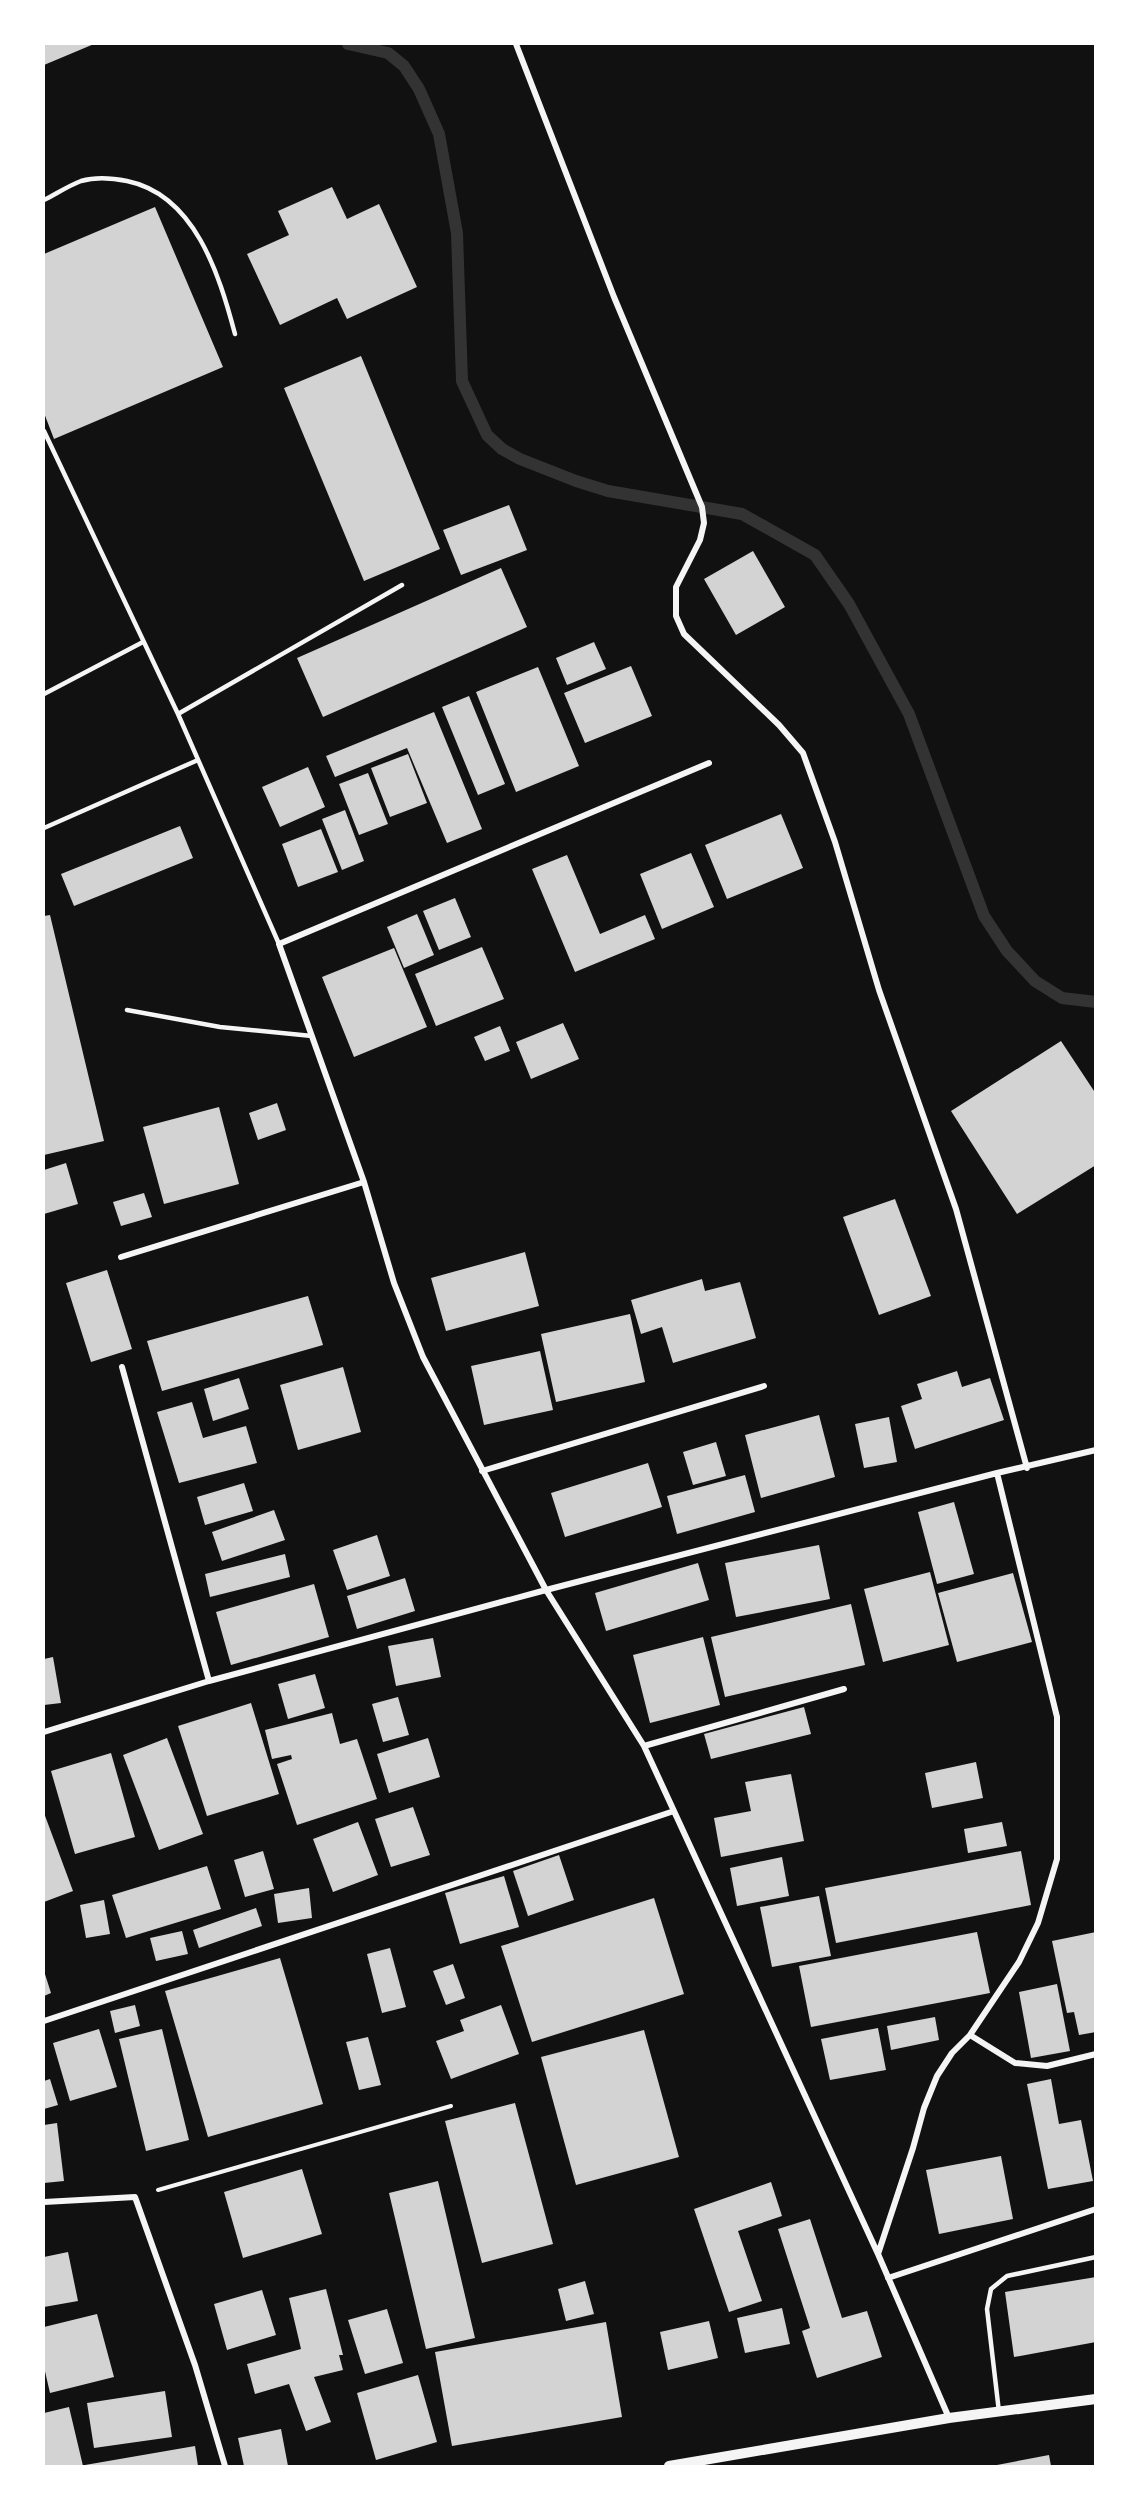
<svg xmlns="http://www.w3.org/2000/svg" width="1139" height="2510" font-family="'Fira Sans',sans-serif">
<style>
.lines{fill:none;stroke-linecap:round;stroke-linejoin:round}
.stream{stroke:#333;stroke-width:12}
.building{fill:#d3d3d3}
.path{stroke:#f5f5f5;stroke-width:4}
.service{stroke:#f5f5f5;stroke-width:4.5}
.minor{stroke:#f5f5f5;stroke-width:6}
.tertiary{stroke:#f5f5f5;stroke-width:10}
</style>
<rect width="100%" height="100%" fill="#111"/>
<g class="lines">
<path class="stream" d="M348,44L388,53L404,66L419,89L439,134L457,233L462,381L487,435L502,449L520,459L576,481L608,491L742,514L815,555L849,604L909,714L984,916L1007,951L1035,981L1062,998L1096,1002"/>
</g>
<path class="building" d="M44,44H94L44,65Z
M332,187L347,219L379,204L417,287L347,319L337,298L280,325L247,254L289,235L278,211Z
M155,207L223,367L54,439L44,413V254Z
M361,356L440,549L364,581L284,388Z
M509,505L527,550L461,575L443,530Z
M753,551L785,607L736,635L704,579Z
M501,568L527,627L323,717L297,658Z
M594,642L606,669L567,685L556,658Z
M631,666L652,716L585,743L564,693Z
M538,667L579,766L516,792L476,692Z
M469,696L505,784L478,795L442,707Z
M434,712L482,829L447,843L407,748L335,777L326,756Z
M408,754L427,803L390,817L371,768Z
M308,767L325,807L280,827L262,787Z
M368,773L388,824L359,835L339,784Z
M345,810L364,861L342,870L322,819Z
M781,814L803,868L727,899L705,845Z
M180,826L193,858L74,906L61,874Z
M321,829L338,872L298,887L282,844Z
M691,853L714,907L662,929L640,874Z
M567,855L600,934L645,915L655,939L575,972L532,869Z
M455,898L471,937L439,950L423,911Z
M417,914L434,955L404,968L387,927Z
M50,915L104,1141L44,1155V916Z
M482,947L504,999L436,1026L415,974Z
M394,948L427,1027L354,1057L322,977Z
M563,1023L579,1059L531,1079L516,1042Z
M500,1026L510,1051L485,1061L474,1037Z
M1061,1041L1096,1094V1165L1017,1214L951,1111Z
M277,1103L286,1130L258,1140L249,1113Z
M219,1107L239,1184L164,1204L143,1127Z
M66,1163L78,1204L44,1214V1170Z
M144,1193L152,1217L121,1226L113,1202Z
M895,1199L931,1296L879,1315L843,1217Z
M525,1252L539,1306L446,1331L431,1278Z
M107,1270L132,1349L91,1362L66,1283Z
M702,1279L705,1291L740,1282L756,1338L673,1363L662,1327L641,1334L631,1300Z
M308,1296L323,1345L162,1391L147,1341Z
M630,1314L645,1382L556,1402L541,1334Z
M540,1351L553,1410L484,1425L471,1366Z
M343,1367L361,1432L298,1450L280,1385Z
M957,1371L962,1387L990,1378L1004,1420L915,1449L901,1406L922,1399L917,1384Z
M239,1378L249,1409L213,1421L204,1389Z
M192,1402L203,1438L246,1426L257,1463L179,1483L157,1412Z
M819,1415L835,1477L761,1498L745,1435Z
M889,1417L897,1462L864,1468L855,1424Z
M716,1442L726,1476L693,1485L683,1452Z
M648,1463L662,1507L565,1537L551,1493Z
M745,1475L755,1512L677,1534L667,1496Z
M244,1483L253,1511L205,1525L197,1497Z
M954,1502L974,1574L937,1584L918,1512Z
M274,1510L285,1540L222,1561L212,1532Z
M377,1535L390,1576L347,1590L333,1550Z
M819,1545L830,1599L736,1617L725,1563Z
M285,1554L290,1577L210,1597L205,1574Z
M698,1563L709,1600L606,1631L595,1593Z
M930,1572L949,1645L883,1662L864,1589Z
M1013,1573L1032,1642L957,1662L938,1593Z
M405,1578L415,1611L357,1629L347,1596Z
M314,1584L329,1637L231,1665L216,1612Z
M851,1604L865,1665L725,1697L711,1637Z
M703,1637L720,1705L650,1723L633,1655Z
M433,1638L441,1677L396,1686L388,1646Z
M53,1657L61,1703L44,1705V1659Z
M315,1674L325,1708L288,1719L278,1684Z
M398,1697L409,1735L383,1742L372,1704Z
M251,1703L279,1794L207,1816L178,1726Z
M804,1707L811,1734L711,1759L704,1734Z
M332,1713L340,1744L357,1739L377,1799L297,1825L277,1764L292,1759L291,1755L272,1759L265,1730Z
M167,1738L203,1834L159,1850L123,1755Z
M428,1738L440,1777L389,1793L377,1754Z
M111,1753L135,1837L75,1854L51,1771Z
M976,1762L983,1798L932,1808L925,1773Z
M791,1774L804,1841L721,1857L714,1818L751,1811L745,1782Z
M413,1807L430,1855L391,1867L375,1819Z
M44,1813L73,1891L44,1902Z
M358,1822L378,1875L333,1892L313,1839Z
M1002,1822L1007,1846L968,1853L964,1829Z
M263,1851L274,1889L245,1897L234,1860Z
M1021,1851L1031,1905L836,1943L825,1888Z
M559,1855L574,1900L528,1916L513,1871Z
M782,1857L789,1896L737,1906L730,1868Z
M207,1866L221,1909L126,1938L112,1895Z
M504,1876L519,1927L460,1944L445,1893Z
M309,1888L312,1918L278,1923L274,1894Z
M819,1896L831,1956L772,1967L760,1907Z
M654,1898L684,1994L532,2042L501,1946Z
M104,1900L110,1934L86,1938L80,1905Z
M256,1908L262,1926L199,1948L193,1930Z
M182,1931L188,1954L156,1961L150,1938Z
M977,1932L990,1993L811,2027L799,1966Z
M1096,1932V2032L1079,2035L1074,2012L1067,2013L1052,1941Z
M390,1948L406,2007L382,2013L367,1954Z
M280,1958L323,2104L208,2137L165,1991Z
M453,1964L465,1998L446,2005L433,1971Z
M44,1971L51,1993L44,1996Z
M1057,1984L1070,2051L1031,2058L1019,1992Z
M135,2005L140,2026L115,2033L110,2011Z
M501,2005L519,2054L451,2079L436,2041L464,2031L460,2020Z
M935,2017L939,2040L891,2050L887,2026Z
M878,2028L886,2070L830,2080L821,2039Z
M99,2029L117,2087L70,2101L53,2043Z
M162,2029L189,2140L146,2151L119,2039Z
M644,2030L679,2157L576,2185L541,2057Z
M368,2037L381,2085L359,2090L346,2042Z
M50,2079L58,2105L44,2109V2081Z
M1051,2079L1059,2124L1081,2120L1093,2181L1048,2189L1027,2084Z
M515,2103L553,2244L482,2263L445,2121Z
M57,2123L64,2181L44,2183V2125Z
M1001,2156L1013,2219L939,2234L926,2170Z
M302,2169L322,2234L243,2258L224,2192Z
M438,2181L475,2338L426,2349L389,2193Z
M771,2182L782,2216L738,2231L762,2301L729,2312L694,2209Z
M810,2219L842,2318L867,2311L882,2357L817,2378L802,2331L810,2328L778,2229Z
M68,2252L78,2301L44,2307V2257Z
M1096,2277V2342L1014,2357L1005,2292Z
M585,2281L594,2314L566,2321L558,2289Z
M326,2289L343,2355H339L343,2370L314,2377L331,2422L306,2431L289,2384L255,2394L247,2364L301,2349L289,2298Z
M262,2290L276,2335L227,2350L214,2304Z
M782,2308L790,2344L745,2353L737,2318Z
M387,2309L403,2363L365,2374L348,2320Z
M97,2314L114,2377L50,2393L44,2367V2327Z
M709,2321L718,2358L668,2370L660,2332Z
M606,2322L622,2417L452,2446L435,2352Z
M418,2375L437,2442L376,2460L357,2393Z
M165,2391L172,2437L94,2448L87,2403Z
M69,2407L83,2466H44V2413Z
M281,2429L288,2466H244L238,2438Z
M195,2446L198,2466H85V2465Z
M1049,2455L1051,2466H997V2465Z"/>
<g class="lines">
<path class="path" d="M158,2190L451,2106"/>
<path class="service" d="M44,200C56,194 68,186 81,181C95,177 112,178 127,181C195,195 219,274 235,334
M44,431L178,714L279,944
M44,694L143,642
M178,714L402,585
M44,828L198,760
M127,1010L220,1027L312,1036
M999,2412L987,2309L991,2289L1007,2276L1096,2257"/>
<path class="minor" d="M516,44L614,297L702,507L704,523L700,540L676,587V616L684,634L779,725L803,753L835,842L879,990L956,1209L1027,1468
M709,763L279,944L364,1182L394,1283L423,1357L546,1590L644,1746L878,2254L949,2418
M121,1257L364,1182
M122,1367L209,1681
M482,1471L764,1386
M44,1732L209,1681L546,1590L997,1473L1096,1450
M644,1746L844,1689
M44,2021L674,1811
M970,2035L1015,2063L1047,2066L1096,2054
M44,2202L135,2197L195,2365L225,2466
M878,2254L913,2148L924,2108L937,2076L952,2053L970,2035L1019,1962L1038,1923L1057,1859V1717L997,1473
M888,2278L1096,2209"/>
<path class="tertiary" d="M669,2466L949,2418L1096,2399"/>
</g>
<rect width="1139" height="2510" fill="none" stroke="#ffffff" stroke-width="90"/>
</svg>
